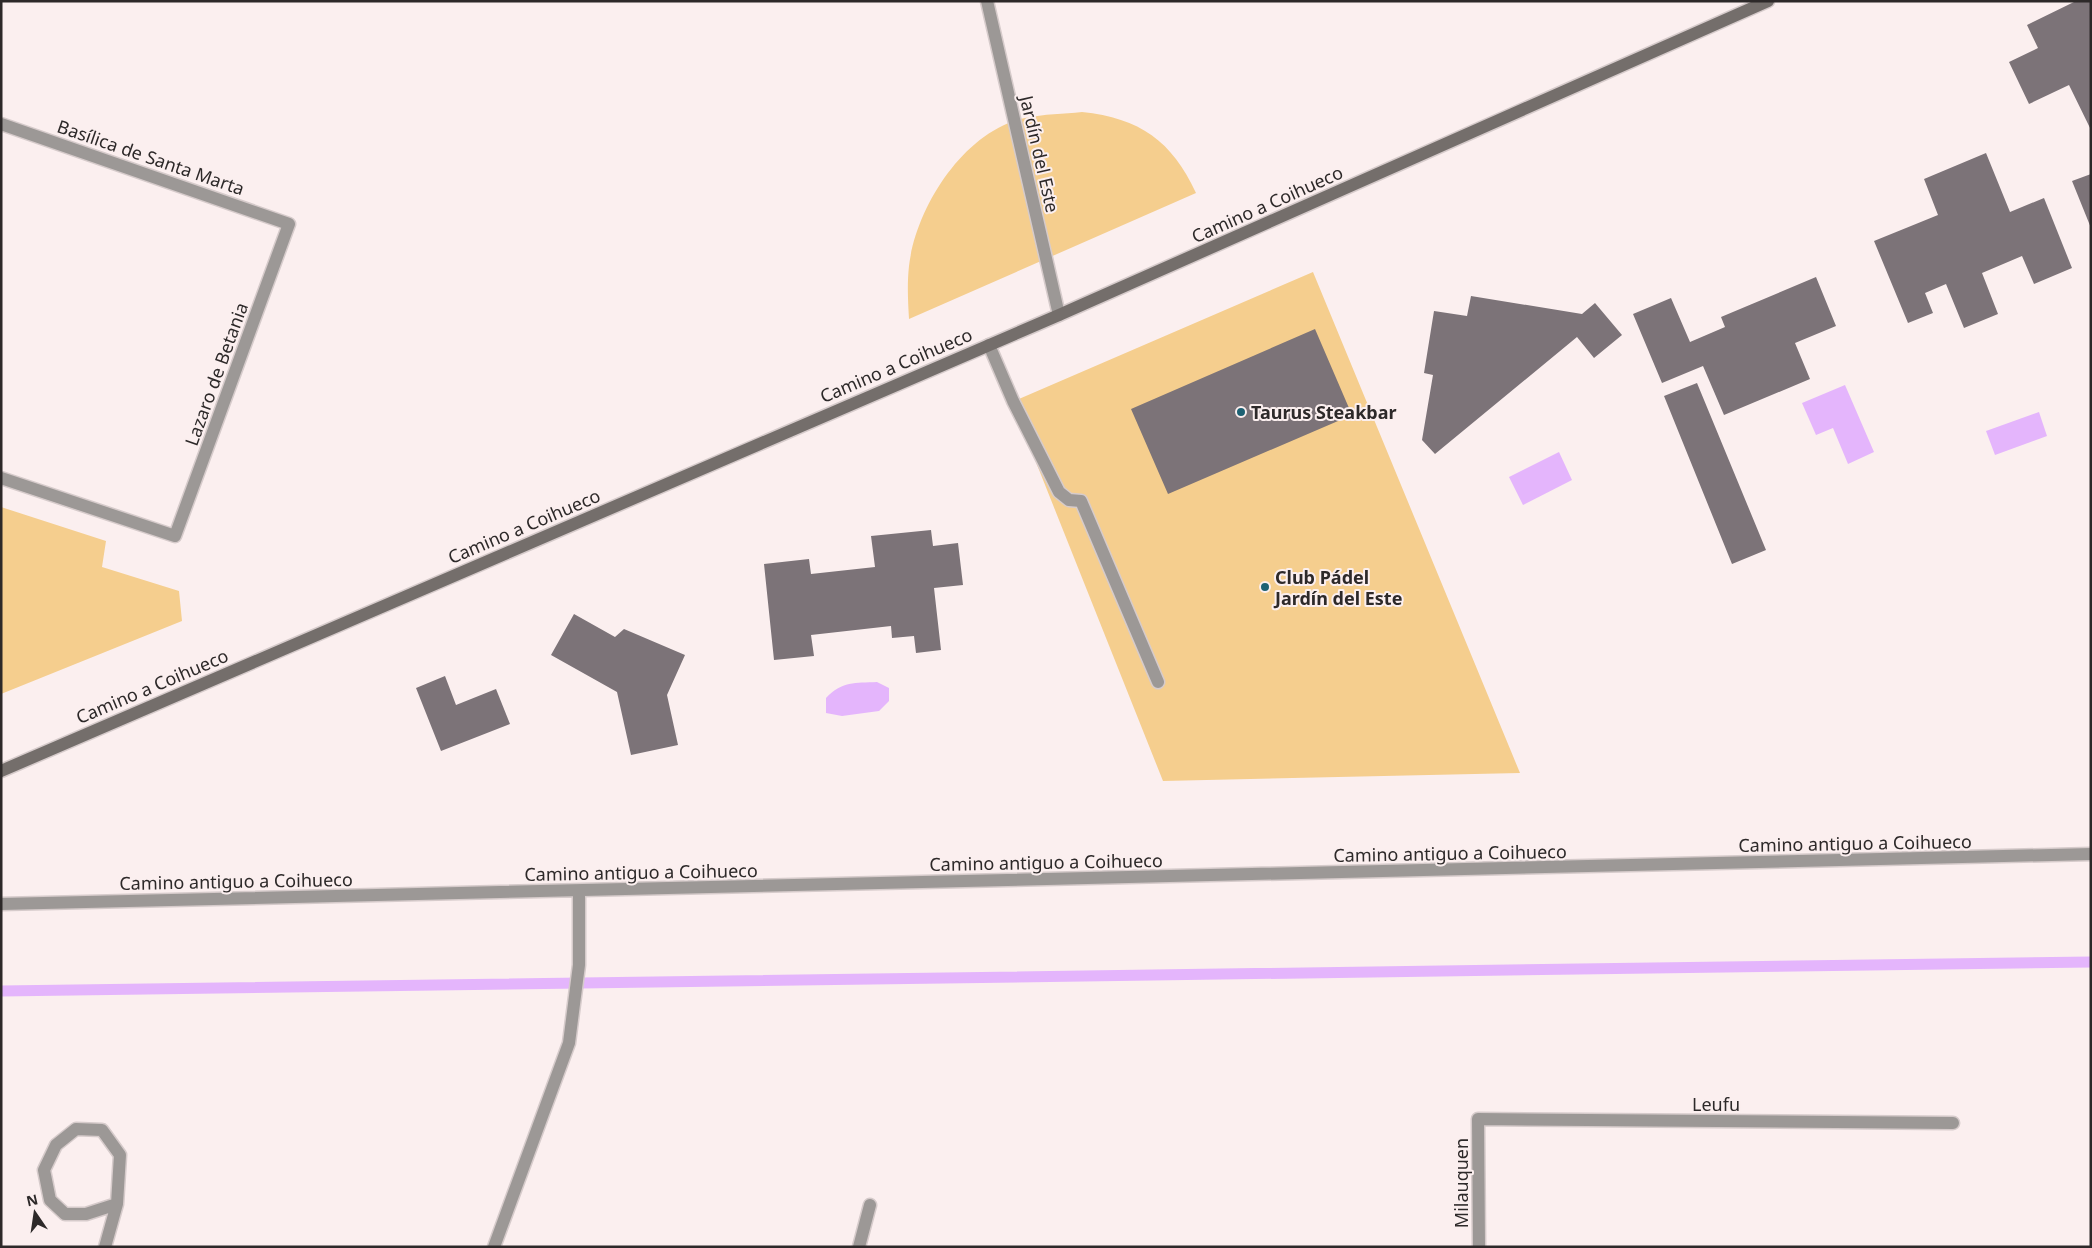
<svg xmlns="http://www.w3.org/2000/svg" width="2092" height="1248" font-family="'Noto Sans',sans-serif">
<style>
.green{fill:#f5ce8e}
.water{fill:#e4b5fc}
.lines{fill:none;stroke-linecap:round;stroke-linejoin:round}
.stream{stroke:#e4b5fc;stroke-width:11}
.building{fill:#7c7378}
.lane-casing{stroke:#d6cbcb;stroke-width:15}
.street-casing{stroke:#d6cbcb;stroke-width:15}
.secondary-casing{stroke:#d6cbcb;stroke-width:15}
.lane{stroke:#9c9896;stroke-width:12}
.street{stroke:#9c9896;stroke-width:12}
.secondary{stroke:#746e6b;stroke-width:12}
.poi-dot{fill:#1d6173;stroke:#fbefef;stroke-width:2}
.labels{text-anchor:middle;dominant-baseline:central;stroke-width:4;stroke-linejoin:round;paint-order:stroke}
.street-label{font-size:18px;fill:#2d2929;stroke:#fbefef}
.poi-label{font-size:18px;font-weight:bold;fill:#2d2929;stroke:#fbefef;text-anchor:start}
</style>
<rect width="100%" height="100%" fill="#fbefef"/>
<path class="green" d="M1082,112C1140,118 1172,141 1196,193L909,319C908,301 907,284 909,266C916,207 964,131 1025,118C1044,114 1064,114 1082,112Z
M1313,272L1520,773L1163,781L1012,402Z
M1,507L106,541L102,567L179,591L182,621L1,694Z"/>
<path class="water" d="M1845,385L1874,452L1848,464L1833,428L1816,435L1802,403Z
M2039,412L2047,436L1995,455L1986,431Z
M1559,452L1572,480L1523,505L1509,477Z
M877,682L889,688V701L879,711L842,716L826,713V698C842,681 855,683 877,682Z"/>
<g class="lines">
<path class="stream" d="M1,991L2091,962"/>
</g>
<path class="building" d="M2076,1H2091V130L2069,85L2029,104L2009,62L2038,48L2027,25Z
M1986,153L2010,212L2044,198L2072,268L2034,284L2022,256L1982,273L1998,314L1964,328L1946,284L1925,293L1933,313L1908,323L1874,241L1938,215L1924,179Z
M2091,174V228L2072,181Z
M1816,277L1836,326L1795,343L1810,379L1724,415L1703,366L1662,383L1633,314L1671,298L1690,342L1725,327L1721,317Z
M1471,296L1582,314L1595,303L1622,335L1594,358L1577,337L1435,454L1422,440L1433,375L1424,373L1434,311L1467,316Z
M1315,329L1352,415L1168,494L1131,409Z
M1697,383L1766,550L1732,564L1664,396Z
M931,530L933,546L958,543L963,585L934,588L941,650L916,653L914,636L892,638L891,626L811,635L814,656L774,660L764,564L809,559L811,574L875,567L871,536Z
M574,614L615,637L624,629L685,655L667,695L678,745L631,755L617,692L551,655Z
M445,676L456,705L496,689L510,724L441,751L416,688Z"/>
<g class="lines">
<defs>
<path id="lane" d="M989,345L1013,401L1059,492L1069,500L1081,501L1158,682"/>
<path id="street" d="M987,1L1059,315
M1,124L289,224L175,536L1,478
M1,904L2091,854
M105,1247L117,1204L120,1155L102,1130L76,1129L56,1145L44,1170L50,1200L65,1214H86L117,1204
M494,1247L569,1043L579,965V891
M859,1247L870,1205
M1479,1247L1478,1119L1953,1123"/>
<path id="secondary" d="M1,771L1059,315L1768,1"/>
</defs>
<use href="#lane" class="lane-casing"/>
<use href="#street" class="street-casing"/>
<use href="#secondary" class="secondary-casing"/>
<use href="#lane" class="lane"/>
<use href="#street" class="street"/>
<use href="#secondary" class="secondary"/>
</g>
<g class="poi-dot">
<circle cx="1241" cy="412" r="5"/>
<circle cx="1265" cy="587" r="5"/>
</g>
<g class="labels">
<g class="street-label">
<text transform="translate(1040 154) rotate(77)">Jardín del Este</text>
<text transform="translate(151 157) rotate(19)">Basílica de Santa Marta</text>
<text transform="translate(1267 204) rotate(-24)">Camino a Coihueco</text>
<text transform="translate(896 365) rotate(-23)">Camino a Coihueco</text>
<text transform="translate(216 374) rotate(-70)">Lazaro de Betania</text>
<text transform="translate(524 526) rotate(-23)">Camino a Coihueco</text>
<text transform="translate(152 686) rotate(-23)">Camino a Coihueco</text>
<text transform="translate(1855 843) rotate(-1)">Camino antiguo a Coihueco</text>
<text transform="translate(1450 853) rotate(-1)">Camino antiguo a Coihueco</text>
<text transform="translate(1046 862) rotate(-1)">Camino antiguo a Coihueco</text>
<text transform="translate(641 872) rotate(-1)">Camino antiguo a Coihueco</text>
<text transform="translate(236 881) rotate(-1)">Camino antiguo a Coihueco</text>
<text x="1716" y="1104">Leufu</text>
<text transform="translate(1461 1183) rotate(-90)">Milauquen</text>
</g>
<g class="poi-label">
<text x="1251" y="412">Taurus Steakbar</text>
<text x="1275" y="577">Club Pádel<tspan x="1275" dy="21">Jardín del Este</tspan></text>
</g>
</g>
<rect width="2092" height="1248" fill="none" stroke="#2d2929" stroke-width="5"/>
<g transform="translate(35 1213) rotate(347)" stroke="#fbefef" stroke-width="4" paint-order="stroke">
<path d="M0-4L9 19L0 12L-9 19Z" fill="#2d2929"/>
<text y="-8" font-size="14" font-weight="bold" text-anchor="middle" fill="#2d2929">N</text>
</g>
</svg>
